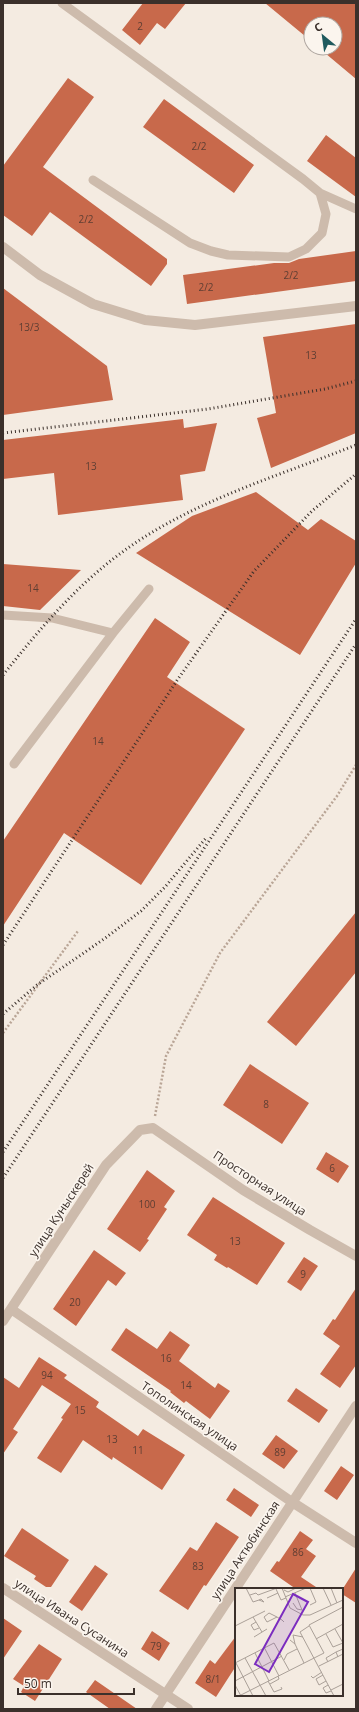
<svg xmlns="http://www.w3.org/2000/svg" width="359" height="1712" font-family="'Open Sans',sans-serif">
<style>
.building{fill:#c8694b}
.lines{fill:none;stroke-linecap:round;stroke-linejoin:round}
.path{stroke:#b9a596;stroke-width:2.5;stroke-dasharray:2 2;stroke-linecap:butt}
.service{stroke:#cdbbac;stroke-width:9}
.minor{stroke:#cdbbac;stroke-width:10}
.rail{stroke:#3b302b;stroke-width:3;stroke-dasharray:1 3;stroke-linecap:butt}
.labels{text-anchor:middle;dominant-baseline:central;stroke-width:3.5;stroke-linejoin:round;paint-order:stroke}
.number-label{font-size:10px;fill:#5e3e33}
.street-label{font-size:12px;fill:#3b302b;stroke:#fbf5ee}
.inset-road{fill:none;stroke:#aaa098;stroke-width:1}
.view{fill:#7b2cbf;fill-opacity:0.15;stroke:#7b2cbf;stroke-width:2}
.inset-edge{fill:none;stroke:#3b302b;stroke-width:2}
</style>
<rect width="100%" height="100%" fill="#f4ebe1"/>
<path class="building" d="M143,3H186L165,29L157,23L140,45L122,30Z
M265,3H356V79L319,48H335V24H311V41Z
M68,78L94,97L43,167L167,259V264L151,286L50,212L32,236L3,215V166Z
M164,99L254,165L234,193L143,127Z
M326,135L356,158V197L307,161Z
M356,251V281L187,304L183,275L274,263H289L299,259Z
M3,288L107,366L113,400L3,415Z
M356,324V433L271,468L257,418L276,413L263,337Z
M183,419L184,428L217,423L205,471L180,475L183,500L58,515L54,473L3,479V440Z
M256,492L308,530L321,519L356,541V563L300,655L136,553L192,516Z
M3,564L81,570L40,610L3,606Z
M155,618L190,642L167,677L245,729L141,885L64,833L3,926V841Z
M356,912V972L296,1046L267,1022Z
M250,1064L309,1103L282,1144L223,1105Z
M326,1152L349,1166L338,1183L316,1169Z
M147,1170L175,1191L164,1207L167,1209L147,1239L149,1240L140,1252L107,1229Z
M213,1197L285,1243L257,1285L228,1267L227,1268L214,1260L217,1255L187,1235Z
M94,1250L126,1273L116,1286L108,1280L76,1326L53,1309Z
M304,1257L318,1266L301,1291L287,1282Z
M356,1288V1365L340,1388L320,1374L340,1346L323,1334L333,1319L335,1320Z
M126,1328L157,1349L170,1331L190,1345L179,1361L215,1388L218,1383L230,1391L210,1419L186,1401L184,1403L170,1392L171,1391L111,1350Z
M39,1357L67,1375L64,1378L99,1402L96,1407L138,1436L143,1429L185,1455L162,1490L113,1457L112,1460L83,1440L61,1473L37,1458L63,1419L61,1418L71,1404L42,1385L13,1429L18,1432L3,1454V1377L19,1388Z
M296,1388L328,1410L319,1423L287,1401Z
M276,1435L298,1451L284,1469L262,1454Z
M341,1466L354,1475L337,1500L324,1491Z
M234,1488L259,1505L251,1517L226,1500Z
M216,1522L239,1537L206,1586L204,1585L188,1610L159,1591L190,1547L197,1551Z
M22,1528L69,1560L51,1587H46L34,1579L36,1576L4,1556Z
M300,1531L313,1540L306,1549L316,1556L301,1577L319,1589H296L270,1571L277,1561L279,1562Z
M95,1565L108,1574L82,1611L69,1602Z
M356,1568V1603L342,1594V1590Z
M3,1618L22,1631L3,1659Z
M152,1631L170,1643L159,1661L141,1649Z
M236,1636V1666L216,1697L195,1683L210,1660L215,1664Z
M39,1644L62,1659L35,1701L21,1692L24,1686L13,1679Z
M95,1680L137,1709H110L86,1692Z"/>
<g class="lines">
<path class="path" d="M3,1033L78,931
M155,1116L166,1056L220,953L337,796L356,765"/>
<path class="service" d="M62,3L303,179L320,193L326,214L322,233L306,249L289,257L228,255L211,251L190,243L93,180
M320,193L356,209
M3,615L52,618L113,633
M14,764L113,633L149,589"/>
<path class="minor" d="M3,247L40,275L93,304L145,320L195,325L356,306
M11,1309L292,1502L356,1543
M3,1321L106,1165L140,1130L153,1128L243,1190L310,1230L356,1256
M3,1588L188,1709
M156,1709L356,1406"/>
<path class="rail" d="M3,433L208,409L325,389L356,381
M3,675C35,635 68,595 108,563C181,504 271,479 356,445
M3,945L178,679L254,571L312,511L356,474
M3,1014L37,985L104,939L141,911L165,887L206,838
M3,1152L356,619
M3,1178L356,644"/>
</g>
<g class="labels">
<g class="number-label">
<text x="140" y="26">2</text>
<text x="199" y="146">2/2</text>
<text x="86" y="219">2/2</text>
<text x="291" y="275">2/2</text>
<text x="206" y="287">2/2</text>
<text x="29" y="327">13/3</text>
<text x="311" y="355">13</text>
<text x="91" y="466">13</text>
<text x="33" y="588">14</text>
<text x="98" y="741">14</text>
<text x="266" y="1104">8</text>
<text x="332" y="1168">6</text>
<text x="147" y="1204">100</text>
<text x="235" y="1241">13</text>
<text x="303" y="1274">9</text>
<text x="75" y="1302">20</text>
<text x="166" y="1358">16</text>
<text x="47" y="1375">94</text>
<text x="186" y="1385">14</text>
<text x="80" y="1410">15</text>
<text x="112" y="1439">13</text>
<text x="138" y="1450">11</text>
<text x="280" y="1452">89</text>
<text x="298" y="1552">86</text>
<text x="198" y="1566">83</text>
<text x="156" y="1646">79</text>
<text x="213" y="1679">8/1</text>
</g>
<g class="street-label">
<text transform="translate(260 1183) rotate(33)">Просторная улица</text>
<text transform="translate(61 1210) rotate(-57)">улица Куныскерей</text>
<text transform="translate(190 1416) rotate(34)">Тополинская улица</text>
<text transform="translate(245 1550) rotate(-57)">улица Актюбинская</text>
<text transform="translate(72 1618) rotate(33)">улица Ивана Сусанина</text>
</g>
</g>
<g transform="translate(235 1588)">
<rect width="108" height="108" fill="#f4ebe1"/>
<path class="inset-road" d="M11,0L18,14L24,12L26,11L29,14L24,12M47,0L55,20L68,27H75L108,12M75,0L81,14L75,17M88,0L96,17M96,0L102,15M41,1L46,12L51,10M49,2L53,4L61,0M15,7L21,5L23,7L42,0M50,9L71,0M32,10L43,5M58,15L62,21L67,22L60,5M18,29L27,44M42,29L32,34L29,29L34,25L42,29L47,32L49,34M21,34L16,37L19,42L24,40M0,38L30,23M74,38L65,44L99,108M91,46L98,59L108,55L100,41M19,49L32,41M81,51L108,36M55,52L60,56L69,75M60,56L58,47L68,49M29,59L44,88M20,65L34,93M103,69L101,64L108,61M10,70L31,108M49,72L52,66L62,61M93,74L91,70L101,64M0,75L39,55L54,82M1,75L18,108M84,78L108,66M88,87L81,91L84,97L91,93M76,88L78,90L87,84M0,93L47,68M33,93L39,104L47,101L46,99M35,96L44,91L43,88M0,97L6,108M93,97L88,100L91,105L96,103M96,102L108,96M4,108L89,65L74,37L108,19"/>
<path class="view" d="M58,6L73,14L34,84L20,76Z"/>
<rect width="108" height="108" class="inset-edge"/>
</g>
<rect width="359" height="1712" fill="none" stroke="#3b302b" stroke-width="8"/>
<g transform="translate(323 36) rotate(331)"><circle r="19" fill="#fbf5ee" stroke="#aea6a0"/>
<path d="M0-3L7 15L0 10L-7 15Z" fill="#1f5a5e"/>
<text y="-6" font-size="11" font-weight="bold" text-anchor="middle" fill="#3b302b">С</text>
</g>
<path d="M18 1688v6h116v-6" fill="none" stroke="#3b302b" stroke-width="2"/>
<text x="24" y="1688" font-size="12" fill="#3b302b" stroke="#fbf5ee" stroke-width="3" paint-order="stroke">50 m</text>
</svg>
